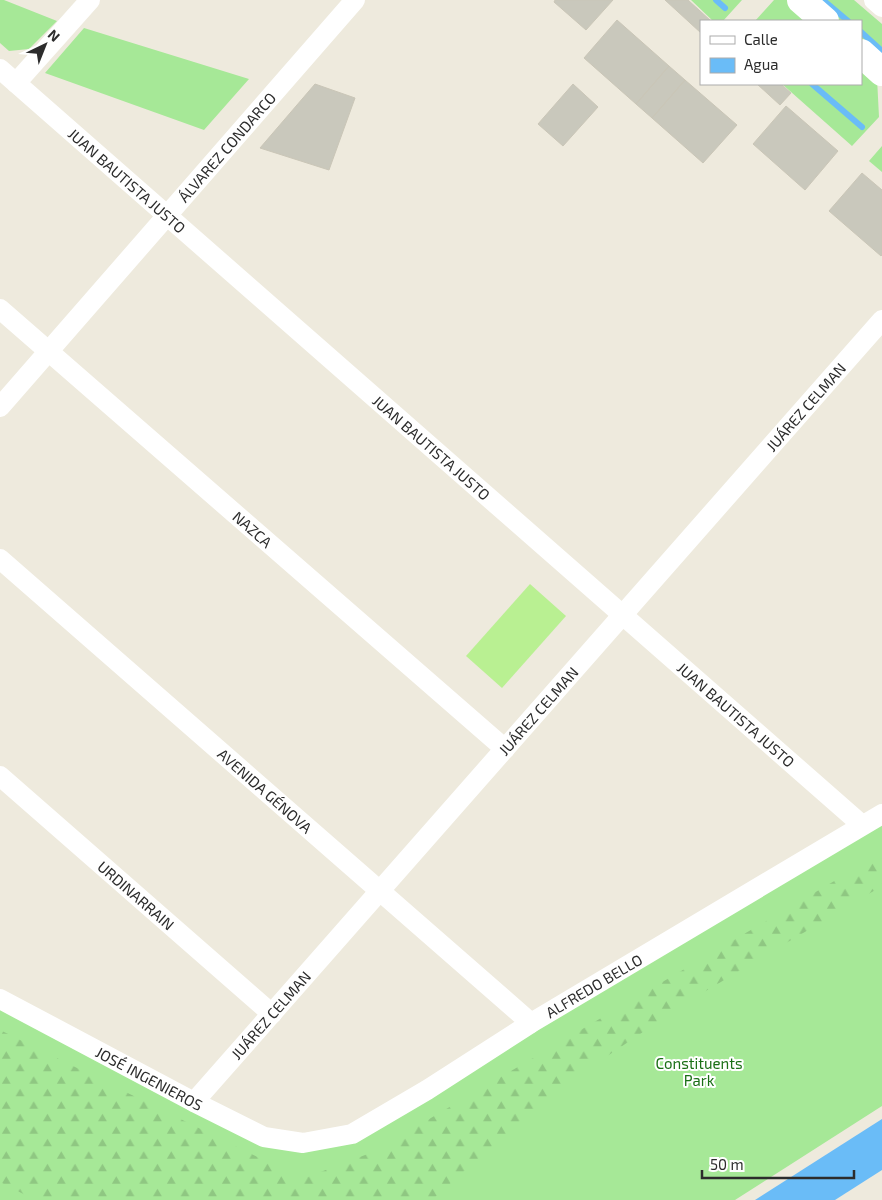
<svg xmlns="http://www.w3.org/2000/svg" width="882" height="1200" font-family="'Exo 2',sans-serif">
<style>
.grass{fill:#a6e897}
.forest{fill:url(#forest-firs)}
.pitch{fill:#b9f092}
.water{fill:#6abcf7}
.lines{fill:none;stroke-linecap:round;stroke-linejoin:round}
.stream{stroke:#6abcf7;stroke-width:6}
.building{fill:#c9c8bc;stroke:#cac6b7}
.street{stroke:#fff;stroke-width:20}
.secondary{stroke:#fff;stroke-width:28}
.labels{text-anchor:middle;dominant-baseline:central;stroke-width:4;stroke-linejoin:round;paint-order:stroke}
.street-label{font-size:15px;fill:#2c2c2c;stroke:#fff}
.park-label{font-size:15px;fill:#1a6f16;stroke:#fff}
</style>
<defs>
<pattern id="forest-firs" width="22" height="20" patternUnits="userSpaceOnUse" patternTransform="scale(1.25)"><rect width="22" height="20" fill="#a6e897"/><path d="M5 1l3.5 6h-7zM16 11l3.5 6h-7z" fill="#8fc782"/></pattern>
</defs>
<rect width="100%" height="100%" fill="#eeeadd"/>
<path class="grass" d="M0,0H4L57,21L29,49L9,51L0,43Z
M691,0H742L723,21H713Z
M774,0H788L812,21H755Z
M801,0H854L882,24V72L861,53V21H825Z
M84,28L249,79L204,130L45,73Z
M861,64L877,78L879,117L852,146L782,84H861Z
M882,146V172L869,161Z
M882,814V1106L735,1200H0V999L264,1137L352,1134Z"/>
<path class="forest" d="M882,853V886L689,1001L548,1096L432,1200H35L0,1182V1030L302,1179L373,1152Z"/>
<path class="pitch" d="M530,584L566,616L502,688L466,656Z"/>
<path class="water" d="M882,1119V1170L835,1200H755Z"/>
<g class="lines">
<path class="stream" d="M716,0L725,8
M823,0L848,21
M861,32L882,51
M812,84L862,127"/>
</g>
<path class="building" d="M555,0H613L586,30L554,2Z
M665,0H688L711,21H701V33Z
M617,20L669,66L636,104L584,58Z
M669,66L685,80L652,118L636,104Z
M685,80L737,125L703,163L652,118Z
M315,84L355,98L329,170L260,148Z
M573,84L598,107L563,146L538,124Z
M757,84H781L791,93L780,105Z
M786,106L838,151L805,190L753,144Z
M862,173L882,190V255L881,256L829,211Z"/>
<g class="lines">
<g class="street">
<path d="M874,0L882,7"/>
<path id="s1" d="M0,69L862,825"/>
<path d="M16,83L90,0"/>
<path id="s2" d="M0,309L505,749"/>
<path id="s3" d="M0,407L355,0"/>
<path id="s4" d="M0,559L531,1023"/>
<path id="s5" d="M0,776L272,1014"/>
<path id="s6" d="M0,999L194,1102L264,1137L303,1143L352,1134L427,1090L531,1023L882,814"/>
<path id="s7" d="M194,1102L882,320"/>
</g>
<path class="secondary" d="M801,0L825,21
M861,53L882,72"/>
</g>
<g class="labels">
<g class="street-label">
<text stroke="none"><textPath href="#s3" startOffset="345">ÁLVAREZ CONDARCO</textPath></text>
<text stroke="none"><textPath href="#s1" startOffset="169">JUAN BAUTISTA JUSTO</textPath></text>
<text stroke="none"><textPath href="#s7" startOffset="926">JUÁREZ CELMAN</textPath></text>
<text stroke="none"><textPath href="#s1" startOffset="574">JUAN BAUTISTA JUSTO</textPath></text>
<text stroke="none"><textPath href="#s2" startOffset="335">NAZCA</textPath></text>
<text stroke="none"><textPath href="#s7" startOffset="521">JUÁREZ CELMAN</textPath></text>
<text stroke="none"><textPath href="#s1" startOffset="979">JUAN BAUTISTA JUSTO</textPath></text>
<text stroke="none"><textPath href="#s4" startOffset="352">AVENIDA GÉNOVA</textPath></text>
<text stroke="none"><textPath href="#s5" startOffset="181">URDINARRAIN</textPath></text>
<text stroke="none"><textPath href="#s6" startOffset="671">ALFREDO BELLO</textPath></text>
<text stroke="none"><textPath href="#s7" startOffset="116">JUÁREZ CELMAN</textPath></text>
<text stroke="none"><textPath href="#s6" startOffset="169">JOSÉ INGENIEROS</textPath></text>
</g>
<g class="park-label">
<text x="699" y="1063">Constituents<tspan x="699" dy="17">Park</tspan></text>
</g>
</g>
<rect x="700" y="20" width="162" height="65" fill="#ffffff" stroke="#ababab"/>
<rect x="710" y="36" width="25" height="8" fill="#ffffff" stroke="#ababab"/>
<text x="744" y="45" font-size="15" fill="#2c2c2c">Calle</text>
<rect x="710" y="58" width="25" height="15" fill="#6abcf7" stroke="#ababab"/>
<text x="744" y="70" font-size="15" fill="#2c2c2c">Agua</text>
<g transform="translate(45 45) rotate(43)" stroke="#ffffff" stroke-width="4" paint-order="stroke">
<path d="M0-4L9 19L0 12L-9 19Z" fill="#2c2c2c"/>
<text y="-8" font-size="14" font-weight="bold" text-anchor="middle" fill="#2c2c2c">N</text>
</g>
<path d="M702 1170v8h152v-8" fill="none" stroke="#2c2c2c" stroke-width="2.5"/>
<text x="710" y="1170" font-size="15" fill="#2c2c2c" stroke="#ffffff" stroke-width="4" paint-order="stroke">50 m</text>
</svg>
